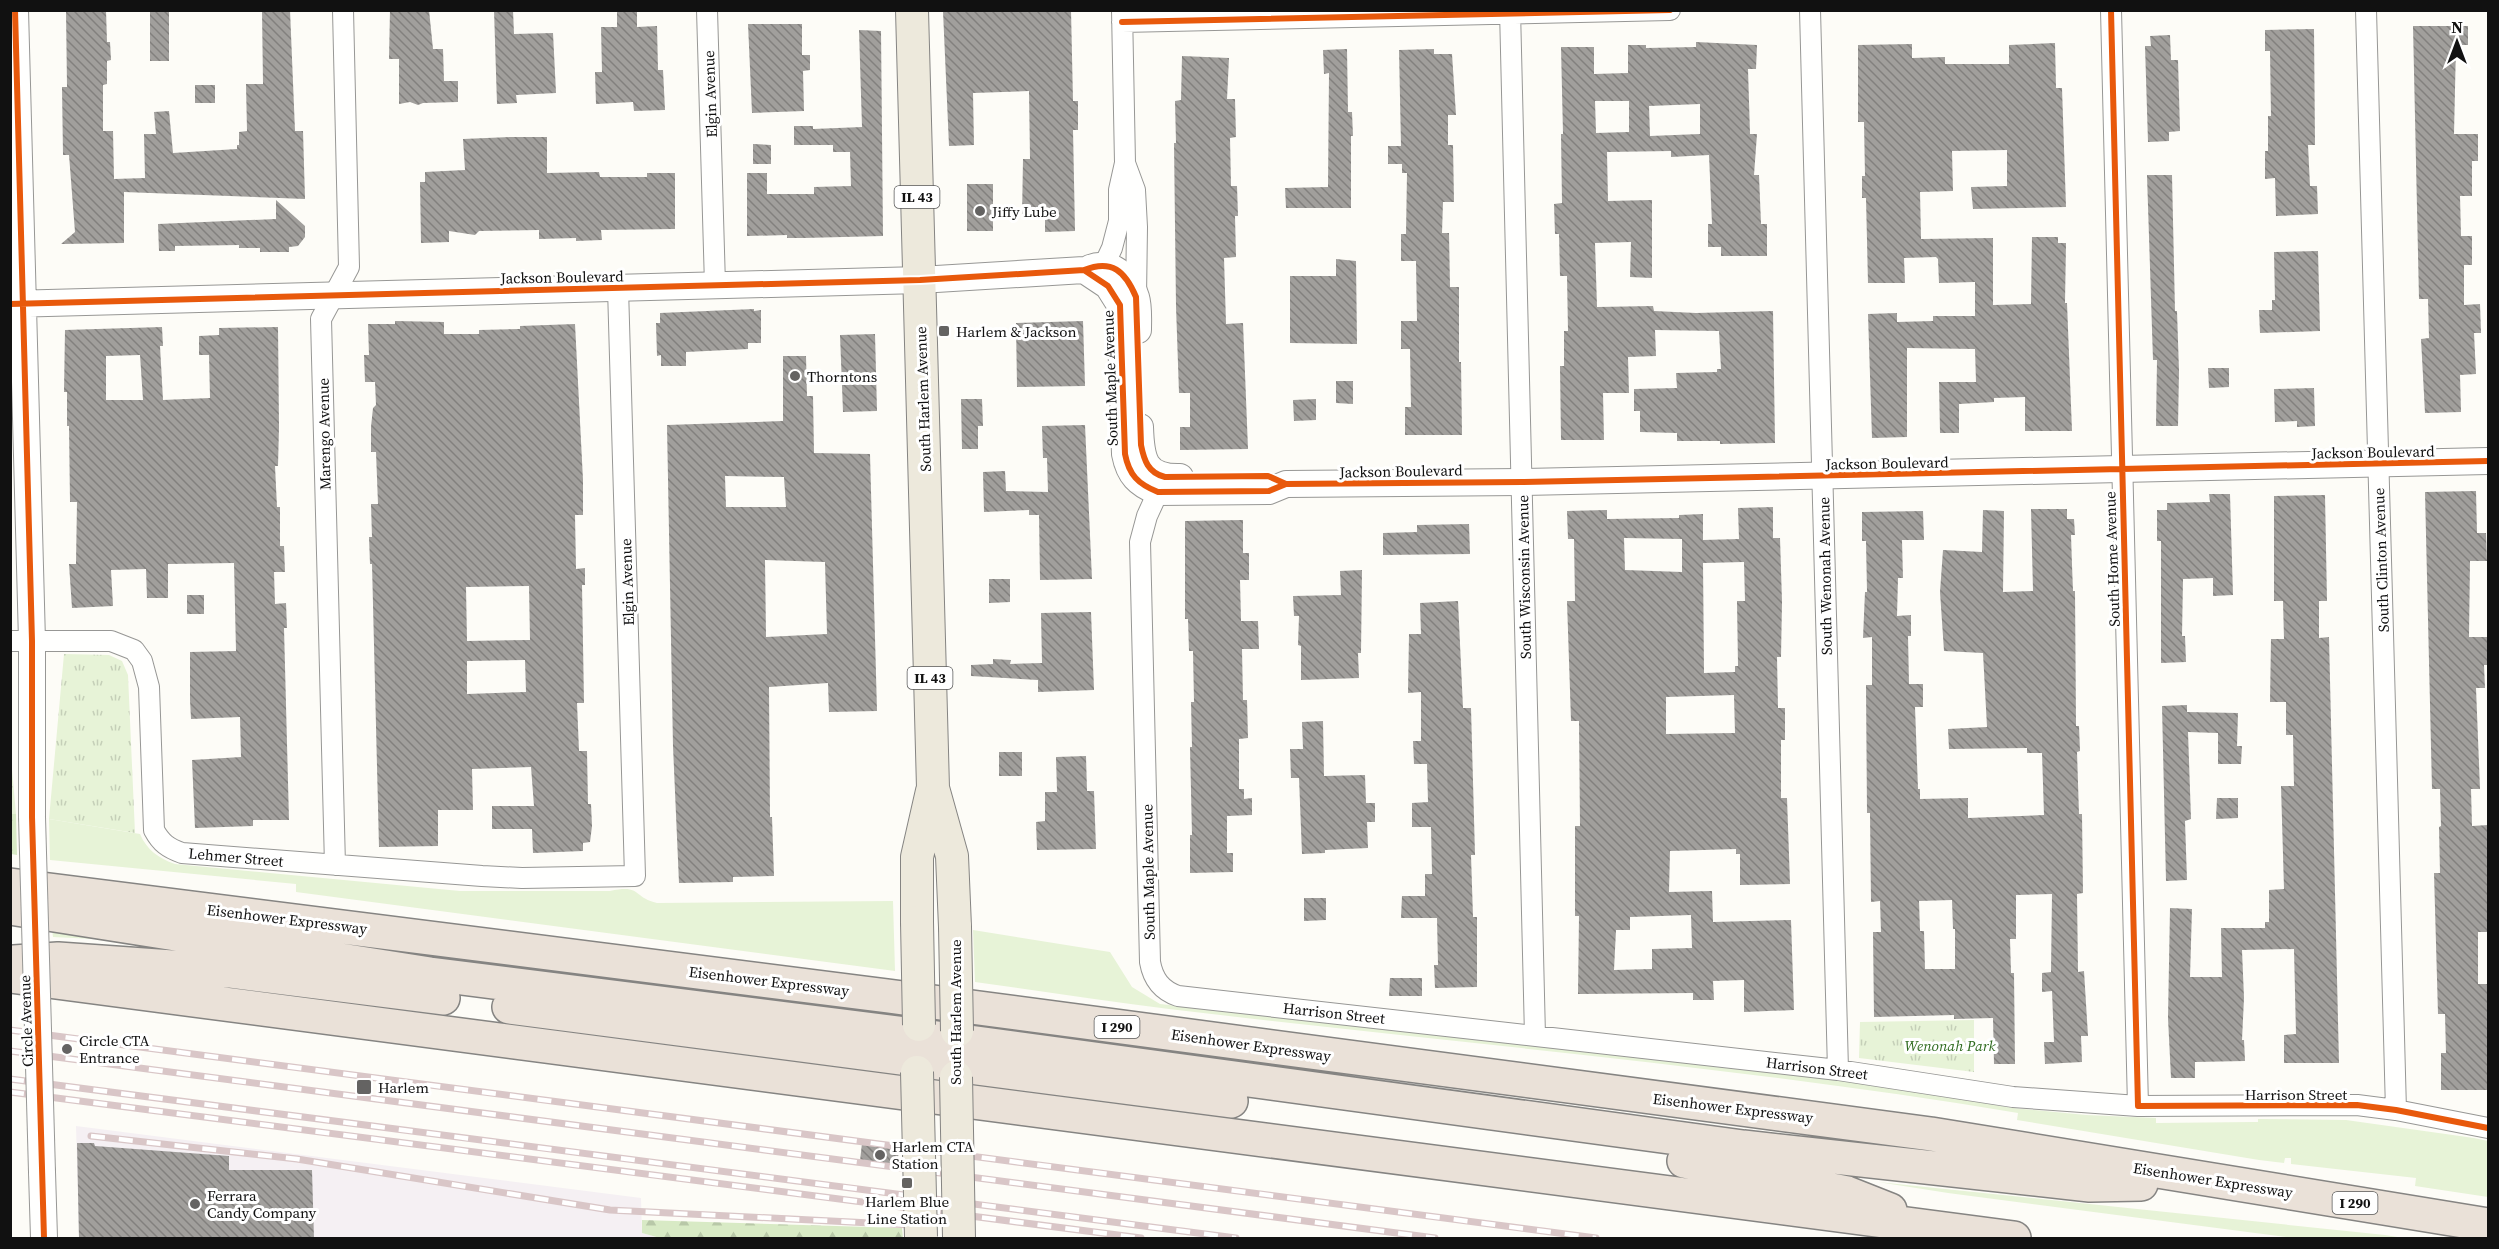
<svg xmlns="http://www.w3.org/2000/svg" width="2499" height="1249" font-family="'Source Serif 4',serif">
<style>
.industrial{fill:#f5f0f3}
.grass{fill:#e7f3d7}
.forest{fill:url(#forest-firs)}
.park{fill:url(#park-tufts)}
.building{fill:url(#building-back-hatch);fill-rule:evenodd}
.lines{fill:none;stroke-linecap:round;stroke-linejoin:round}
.minor-casing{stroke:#979795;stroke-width:22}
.tertiary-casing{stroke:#979795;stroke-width:28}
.primary-casing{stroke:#858482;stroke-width:34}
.motorway-casing{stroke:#858482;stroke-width:36}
.minor{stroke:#fffffe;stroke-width:20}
.tertiary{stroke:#fffffe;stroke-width:26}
.primary{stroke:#ede9dc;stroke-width:32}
.motorway{stroke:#eae1d8;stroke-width:33}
.rail-casing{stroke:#d9c6c7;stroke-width:7}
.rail{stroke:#fff;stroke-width:4.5;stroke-dasharray:14;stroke-linecap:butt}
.tertiary-bridge-casing{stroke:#979795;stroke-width:28;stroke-linecap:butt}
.primary-bridge-casing{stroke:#858482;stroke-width:34;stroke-linecap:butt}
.tertiary-bridge{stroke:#fffffe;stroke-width:26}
.primary-bridge{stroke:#ede9dc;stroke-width:32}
.cycleway-casing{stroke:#fff;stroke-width:10}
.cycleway{stroke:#e8590c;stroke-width:6}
.poi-dot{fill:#646362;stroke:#fff;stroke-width:2}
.labels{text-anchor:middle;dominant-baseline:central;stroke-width:6;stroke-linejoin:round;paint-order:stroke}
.shield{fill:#fff;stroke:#585858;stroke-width:1.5}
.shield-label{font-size:14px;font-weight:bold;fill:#111}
.street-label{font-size:15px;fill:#111;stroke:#fff}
.poi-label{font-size:15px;fill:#111;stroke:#fff;text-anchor:start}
.park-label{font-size:15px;font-style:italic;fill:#2f6b1f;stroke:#fff}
</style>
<defs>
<pattern id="forest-firs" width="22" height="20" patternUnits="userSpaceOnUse" patternTransform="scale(1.5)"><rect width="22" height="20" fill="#d8eac5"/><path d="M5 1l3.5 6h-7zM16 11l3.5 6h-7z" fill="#b8c8a8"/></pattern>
<pattern id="park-tufts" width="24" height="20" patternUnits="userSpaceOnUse" patternTransform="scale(1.5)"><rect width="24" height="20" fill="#e7f3d7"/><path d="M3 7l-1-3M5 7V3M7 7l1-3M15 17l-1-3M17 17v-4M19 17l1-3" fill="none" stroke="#c5cfb8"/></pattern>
<pattern id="building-back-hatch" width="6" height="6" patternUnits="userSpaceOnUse" patternTransform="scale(1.5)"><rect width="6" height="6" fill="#a19f9c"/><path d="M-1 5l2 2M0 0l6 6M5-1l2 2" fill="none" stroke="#82807e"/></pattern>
</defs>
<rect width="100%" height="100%" fill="#fdfcf7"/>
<path class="industrial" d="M76,1126L641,1198L642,1233L660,1238H79Z"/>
<path class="grass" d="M49,819L140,834C147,850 158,858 175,864L460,891H610C642,884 632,897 657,903L893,901L895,971L296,892V884L50,860Z
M52,930L114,940L53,937Z
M973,930L1110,952L1132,987L1160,1004L1688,1061L1890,1087L2013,1108L2086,1115L2156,1118V1123L2253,1122H2258V1119L2346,1120L2474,1138L2488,1141V1197L2415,1186L2416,1178L2291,1164V1158H2285L2284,1163L2259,1160L2017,1120L2018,1113C1736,1066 1452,1043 1169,1009C1104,1001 1040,991 975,982Z
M1878,1182L2385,1235L2404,1238H2293L1948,1193Z"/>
<path class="forest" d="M10,814H16L17,855L11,854Z
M642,1220L902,1228L903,1238H660L642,1233Z"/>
<path class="park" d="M64,654L109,655L122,661L128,675L135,833L49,819Z
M10,758H11L16,814H11Z
M1974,1020V1072L1859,1058L1860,1022Z"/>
<path class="building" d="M66,10H106L107,42H110L111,60L107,61V84L103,85V131H113L114,179L145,178L144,134H156L154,112L169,111L173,153L237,149V145H239V132L247,131L246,84H263L262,10H290L295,131H303L305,199L124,192V243L61,244L75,232L69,155H63L62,87H67Z
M150,10H169V61H150Z
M390,10H429L433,49H443L444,81H458V102L423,103L418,105L410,102L399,104V59H389Z
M494,10H513L514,34L553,33L556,93L516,95L517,103L497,104Z
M617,10H637V27L657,26L658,70H663L665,110L634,111L633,102L596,104L595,72H602L601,27H617Z
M1071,10L1073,101H1078V130H1073L1075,231L1045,232V218L1022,217L1023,159H1030L1029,91L973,93L974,145L949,146L943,11Z
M748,24H802V55H810V70L803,71L804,111L752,113Z
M2413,26H2468V45H2456L2454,134H2478V161H2472V196H2460L2461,236H2472V265H2464V305L2480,304L2481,333H2474L2476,374L2460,375L2461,412L2425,413L2421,339L2429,338L2428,299H2419Z
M2314,29L2315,145H2308L2310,186H2317L2318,214L2276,216L2275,178L2265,179V151H2268V116H2271L2270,51H2265V30Z
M859,30L881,31L883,236L803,238H787V235L747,236V173H767V194H814V187L851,186L850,152H833V145H794V126H813V129L862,127Z
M2170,35L2171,60H2178L2180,131L2169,132V141L2148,142L2145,46H2151L2150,36Z
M1696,42L1757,45L1756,69H1748L1750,134H1757L1754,175H1759L1761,224H1767V256H1721V247H1708V224H1712L1709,155L1671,157V151L1607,152L1608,201L1652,200V278L1630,277L1631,242L1595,243L1597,307L1653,306L1654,311L1696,313L1773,311L1775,443L1720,444V441H1677V433L1640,432V411H1634V389L1677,388L1676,373L1717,372V369H1721L1719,331L1655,330L1656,356L1628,357L1629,393H1603L1604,440H1561L1560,366H1564V331H1568L1567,276H1560L1559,234H1555L1554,204L1562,203L1561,134H1563L1561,47H1594V74L1628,73V45H1646V48L1696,47ZM1595,101H1629V132L1596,133ZM1700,104V134L1650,136L1649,106Z
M2055,43L2056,88H2062L2066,207L1973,209L1971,187L2007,186V150L1952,151L1953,191L1920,192L1921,239L1993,238V305L2031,304L2032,237H2058V243H2066L2065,303H2067L2072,431H2025V397L1994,398V402L1959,404V433H1940L1939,382H1976L1975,349L1907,348V437L1872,438L1868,314L1897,313V322L1933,321V316H1975V282L1939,283L1938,259L1936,257L1904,258L1905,283H1868L1866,198H1862V176H1865L1864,122H1858V45L1912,44V58L1945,57V64H2009V45Z
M1347,49L1348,112H1352L1353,136H1351V208H1286L1285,188L1328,187L1329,73L1324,74L1323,50Z
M1434,49V54H1452L1456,115H1448V145H1453L1454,202H1443L1442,233H1449L1450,287H1459V362H1461L1462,435H1405V407H1411L1410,349H1401V321H1417L1416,261H1401V234H1406L1407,173H1402V164H1388V146H1401L1399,50Z
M1182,56L1229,58L1227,99H1235L1236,137L1230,138L1231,186H1237L1238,216H1235L1236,257L1224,258L1226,324L1243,323L1248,449L1180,450V427H1190V393H1179L1176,306L1174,143H1176L1175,101L1181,100Z
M195,85H215V103H195Z
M510,137H547V173L599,172L600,177H647V173H675V229L601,230L602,240L576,241V238L539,239V230L479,231L475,235L449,231V242L421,243L420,182H425V172L465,170L463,139Z
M753,144L771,145V164H753Z
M2147,175H2172L2175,311H2177L2179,371L2178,426H2156L2157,360H2153Z
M967,184H993V231H967Z
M276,200L305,226V237L298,246L289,247V252H260V248H239V245L175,246V251H159L158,224L276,219Z
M2318,251L2320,331L2260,333L2259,310H2272V300H2275L2274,252Z
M1336,259L1356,261L1357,344L1290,343V276H1336Z
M754,309V311L761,310V343H748V349L686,352V366H661V355L657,356L656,323H660V313Z
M395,321L444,322V334H479V330L520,329V326L575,324L583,480V515H575L576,569L585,568V585H582L584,703H577L579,751H587L588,804H591L592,826L590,842L583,843V851L533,853L532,829H492V806H534L531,767L472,769L473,810H438V846L379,847L372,564H370L369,537H372L371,504H378L376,452H371V427L373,408L376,405L375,382H365L364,355H369L368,324H395ZM529,586L530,640L467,641L466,587ZM525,660L526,692L467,694V661Z
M1083,321L1085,386L1017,387L1016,323Z
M162,327L163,346H160L163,400L210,398L209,355H199V336L219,335V328L278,327L279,427L278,466H275L277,507H280V546H284L285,572H274L275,604L286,603L287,628H284L289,820H253V826L195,828L192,760L241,757L240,717L191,719L190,700V652L236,651L234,563L168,564V598H147L146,569L111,570L113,606L72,608L69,564H76L77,502H70L69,426H67V392H64L65,330ZM140,355L143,400H106V356Z
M875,334L877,411L843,412L840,335Z
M783,356H806L807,396H813L814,453L870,454L877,711L829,712L828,683L769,687L770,817H772L774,876L733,877V882L679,883L673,746L667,425L783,421ZM725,476L784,477L786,507H726ZM765,560L825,562L827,634L766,637Z
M2208,368H2229V387L2209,388Z
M1336,381H1353V404L1336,403Z
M2314,388L2315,426L2297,427V421L2275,422L2274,389Z
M961,399H982L983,426H978V449H962Z
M1316,399V420L1294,421L1293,400Z
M1085,425L1092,579L1040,580L1039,515H1029V510L984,512L983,472L1005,471L1006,491L1048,492L1047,458H1043L1042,426Z
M2476,491L2477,533H2486L2487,561H2470L2469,637H2487V665H2484L2485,688H2476L2480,789H2471L2472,826L2488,825V932H2478V984H2488V1090H2441V1053H2446L2445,1014H2438L2434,873H2440L2439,827L2441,826L2440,789H2432L2425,492Z
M2209,494H2230L2233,595L2213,596V578L2183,579L2182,636H2185L2186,662L2161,663V541H2157V510H2167V503L2210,502Z
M2325,495L2327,601H2319V638L2329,637L2339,1063H2284V1035L2296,1034L2294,949L2242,950L2244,998L2242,1040H2244L2245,1061L2195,1062V1078H2171L2168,1018L2170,908L2192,909L2190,977H2222L2221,928H2265V922H2269V890L2284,889L2281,786H2294L2293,735H2286V702H2270L2271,639H2284L2283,601H2274V496Z
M1773,507V538H1780L1782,602L1781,657H1777L1778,708H1785V740H1781V798H1787L1790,884L1740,885V854H1736V849L1670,851L1669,892L1712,891L1713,922L1791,920L1794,1010L1744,1012V980L1713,981L1714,1000H1693V993L1578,994L1579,916H1575V826H1580L1579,721H1571L1567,601H1575L1574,539H1568L1567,511L1607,510V519L1679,518V515L1703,514V540L1739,539L1738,508ZM1624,538L1682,539V572L1625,570ZM1744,562L1745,601H1737L1738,666H1735V672L1704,673L1703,563ZM1734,695L1735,733L1666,734V697ZM1691,915L1692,948L1652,949V969L1614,970L1616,930H1630V917Z
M2031,509H2067V519H2074L2075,535H2071L2072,565L2073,591H2075L2076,726H2079L2080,751L2077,752L2079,814H2082L2083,893L2077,894L2078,972L2084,971L2088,1036H2081L2082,1062L2045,1064L2044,1042H2054L2052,991L2042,992V973L2051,972L2052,894L2016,895V939H2010L2011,973H2014L2015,1064H1994L1993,1018L1954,1019V1015L1874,1017L1873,932H1881L1880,901L1871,902L1870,813H1867L1866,685H1872V637L1863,638L1865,592H1867L1866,541H1862V512L1923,511L1924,540H1902L1903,578H1898L1897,616L1911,615V636H1908L1909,684H1923V707H1915L1918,789H1920V799L1968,798V818L2044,815L2042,753H2027V748L1949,749L1948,729L1987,727L1983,653L1944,651L1940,592L1943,550L1982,552L1983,510L2004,511L2003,592L2033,591ZM1952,900L1953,929H1955V969H1925L1924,931H1920L1919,901Z
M1243,520V553H1249V580H1240L1241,621H1258L1259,649H1242L1243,700H1247L1248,738L1239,739V789H1244V799L1252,798V815L1227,816V853H1233V872L1190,873V835H1192L1190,747H1192L1191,702H1194L1193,651H1189L1188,619H1185V521Z
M1469,524L1470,554L1383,555V533L1417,532V525Z
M1362,570L1361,653H1358L1359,678L1301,680V646L1298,645L1299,616H1294L1293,596L1341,595L1340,571Z
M989,579H1010V602L989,603Z
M187,595H204V614H187Z
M1458,601L1463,708H1471L1475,855H1471L1473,917H1477V987L1435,988L1434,965H1438L1437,918H1401L1402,896H1425V874H1432L1431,827H1412V803L1428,802L1427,764H1414L1413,741H1421V692L1408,693L1409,634H1421L1420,603Z
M1091,612L1094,690L1038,692V680L971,676V665L993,664V659L1011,660L1010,664L1042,663L1041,613Z
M2187,705V712L2238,713L2237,746H2242L2241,764H2218V733L2188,732L2191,819L2185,821L2187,880L2166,881L2162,706Z
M1323,721L1324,776L1365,775L1366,803H1375V822H1367L1368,848L1325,850V853L1302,854L1299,778H1291L1290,749H1303L1302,722Z
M999,752H1022V776H999Z
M1086,756L1087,791H1094L1096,849L1037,850L1036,822L1045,821V792H1057L1056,757Z
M2217,798H2238V818L2216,819Z
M1304,898H1326V920L1304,921Z
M1390,978H1422V996H1389Z
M77,1143H94L95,1146L229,1156V1170H312L314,1239H79Z
M862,1143L900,1148L896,1166L860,1161Z"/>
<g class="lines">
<defs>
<path id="minor" d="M707,10L715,285
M1510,10L1535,1036
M1810,10L1838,1070
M2111,10L2138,1106
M2366,10L2396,1110
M1122,22L1670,10
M1125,163L1135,190L1137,227L1136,297
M1104,265L1112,248L1119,221V190L1125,163L1122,10
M1158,492L1147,516L1140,542L1150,962C1153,979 1161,990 1178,996L1838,1070L2013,1097L2138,1106L2357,1105L2396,1110L2488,1128
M10,641H111L134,650L142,661L149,687L154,830C161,843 168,848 182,853L482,876L522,878L635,876L618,288
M335,865L321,319L349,267L343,10"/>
<path id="tertiary" d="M15,10L32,641V817
M1090,268C1111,260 1130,276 1136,297C1139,307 1138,319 1138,330
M10,304L920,280L1084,270L1108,286L1120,305L1125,454C1129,475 1138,484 1158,492L1269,491L1286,484L1522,482L2488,461
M1140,427C1141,459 1144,478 1180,477
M42,1172L44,1238"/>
<path id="primary" d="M912,10L933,788L952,856L955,927
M917,922V857L932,791"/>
<path id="motorway" d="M10,885L888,996L1931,1134L2488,1225
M10,908L430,974L977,1043L1743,1147L2090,1185L2141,1184
M14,962L58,959L229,971L443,998
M10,976L2014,1238
M509,1007L1231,1101
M1684,1161L1847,1193L1890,1210"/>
</defs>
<use href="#minor" class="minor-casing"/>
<use href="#tertiary" class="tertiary-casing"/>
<use href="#primary" class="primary-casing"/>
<use href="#motorway" class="motorway-casing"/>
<use href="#minor" class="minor"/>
<use href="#tertiary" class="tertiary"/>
<use href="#primary" class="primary"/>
<use href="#motorway" class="motorway"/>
<defs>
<path id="rail" d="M10,1030L1596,1238
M10,1051L1435,1238
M10,1079L1236,1238
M10,1092L1141,1238
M91,1136L297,1159L610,1210L930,1226"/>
</defs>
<use href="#rail" class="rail-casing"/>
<use href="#rail" class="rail"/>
<defs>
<path id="tertiary-bridge" d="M32,817L42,1172"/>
<path id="primary-bridge" d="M917,922L919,1025
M955,927L957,1031
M917,1072L921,1237
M956,1077L959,1238"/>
</defs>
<use href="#tertiary-bridge" class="tertiary-bridge-casing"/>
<use href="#primary-bridge" class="primary-bridge-casing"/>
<use href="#tertiary-bridge" class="tertiary-bridge"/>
<use href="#primary-bridge" class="primary-bridge"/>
<defs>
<path id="cycleway" d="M15,10L32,641V817L44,1238
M2111,10L2138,1106L2357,1105L2396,1110L2488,1128
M1122,22L1670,10
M1084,270C1112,259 1125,271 1136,297L1141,445C1144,460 1148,473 1165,477L1268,476L1286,484
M10,304L920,280L1084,270L1108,286L1120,305L1125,454C1129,475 1138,484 1158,492L1269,491L1286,484L1522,482L2488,461"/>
</defs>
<use href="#cycleway" class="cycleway-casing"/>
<use href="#cycleway" class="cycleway"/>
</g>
<g class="poi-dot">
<circle cx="980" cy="211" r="6"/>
<rect x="938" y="325" width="12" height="12" rx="3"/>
<circle cx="795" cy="376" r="6"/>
<circle cx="67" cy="1049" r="6"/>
<rect x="356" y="1079" width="16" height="16" rx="3"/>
<circle cx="880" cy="1155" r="6"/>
<rect x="901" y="1177" width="12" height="12" rx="3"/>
<circle cx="195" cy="1204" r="6"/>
</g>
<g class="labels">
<g class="shield">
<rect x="894.5" y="186" width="45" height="22" rx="4.5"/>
<rect x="907.5" y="667" width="45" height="22" rx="4.5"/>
<rect x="1094.5" y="1016" width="45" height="22" rx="4.5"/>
<rect x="2332.5" y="1192" width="45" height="22" rx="4.5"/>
</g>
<g class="shield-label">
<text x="917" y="197">IL 43</text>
<text x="930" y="678">IL 43</text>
<text x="1117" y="1027">I 290</text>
<text x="2355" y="1203">I 290</text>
</g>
<g class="street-label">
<text transform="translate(710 94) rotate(-92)">Elgin Avenue</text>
<text transform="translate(562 277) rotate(-1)">Jackson Boulevard</text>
<text transform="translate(1110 378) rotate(-92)">South Maple Avenue</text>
<text transform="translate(923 399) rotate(-92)">South Harlem Avenue</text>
<text transform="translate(324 434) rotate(-91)">Marengo Avenue</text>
<text transform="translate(2373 452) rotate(-1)">Jackson Boulevard</text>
<text transform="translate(1887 463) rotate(-1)">Jackson Boulevard</text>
<text transform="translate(1401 471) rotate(-1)">Jackson Boulevard</text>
<text transform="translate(2112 559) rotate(-92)">South Home Avenue</text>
<text transform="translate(2381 560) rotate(-92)">South Clinton Avenue</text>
<text transform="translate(1825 576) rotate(-91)">South Wenonah Avenue</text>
<text transform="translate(1524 577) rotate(-91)">South Wisconsin Avenue</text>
<text transform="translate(627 582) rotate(-92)">Elgin Avenue</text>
<text transform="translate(236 857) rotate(5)">Lehmer Street</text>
<text transform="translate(1148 872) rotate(-91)">South Maple Avenue</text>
<text transform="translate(287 919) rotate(7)">Eisenhower Expressway</text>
<text transform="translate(769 981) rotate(7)">Eisenhower Expressway</text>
<text transform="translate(955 1012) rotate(-90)">South Harlem Avenue</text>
<text transform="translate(1334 1013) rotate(6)">Harrison Street</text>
<text transform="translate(26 1021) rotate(-92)">Circle Avenue</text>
<text transform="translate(1251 1045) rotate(8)">Eisenhower Expressway</text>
<text transform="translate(1817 1068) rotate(7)">Harrison Street</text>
<text x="2296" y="1094">Harrison Street</text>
<text transform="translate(1733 1108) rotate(7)">Eisenhower Expressway</text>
<text transform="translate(2213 1180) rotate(9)">Eisenhower Expressway</text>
</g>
<g class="poi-label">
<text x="992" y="211">Jiffy Lube</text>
<text x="956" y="331">Harlem &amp; Jackson</text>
<text x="807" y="376">Thorntons</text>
<text x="79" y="1040">Circle CTA<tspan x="79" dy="17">Entrance</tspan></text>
<text x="378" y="1087">Harlem</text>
<text x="892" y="1146">Harlem CTA<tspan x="892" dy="17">Station</tspan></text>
<text x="207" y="1195">Ferrara<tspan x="207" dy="17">Candy Company</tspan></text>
<text x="907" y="1201" text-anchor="middle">Harlem Blue<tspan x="907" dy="17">Line Station</tspan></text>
</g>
<g class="park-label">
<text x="1950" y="1045">Wenonah Park</text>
</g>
</g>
<rect width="2499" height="1249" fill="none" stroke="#111111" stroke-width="24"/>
<g transform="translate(2457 42)" stroke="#ffffff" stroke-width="4.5" paint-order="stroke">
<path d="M0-4.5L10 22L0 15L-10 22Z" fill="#111111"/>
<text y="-9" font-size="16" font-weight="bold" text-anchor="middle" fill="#111111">N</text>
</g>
</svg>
